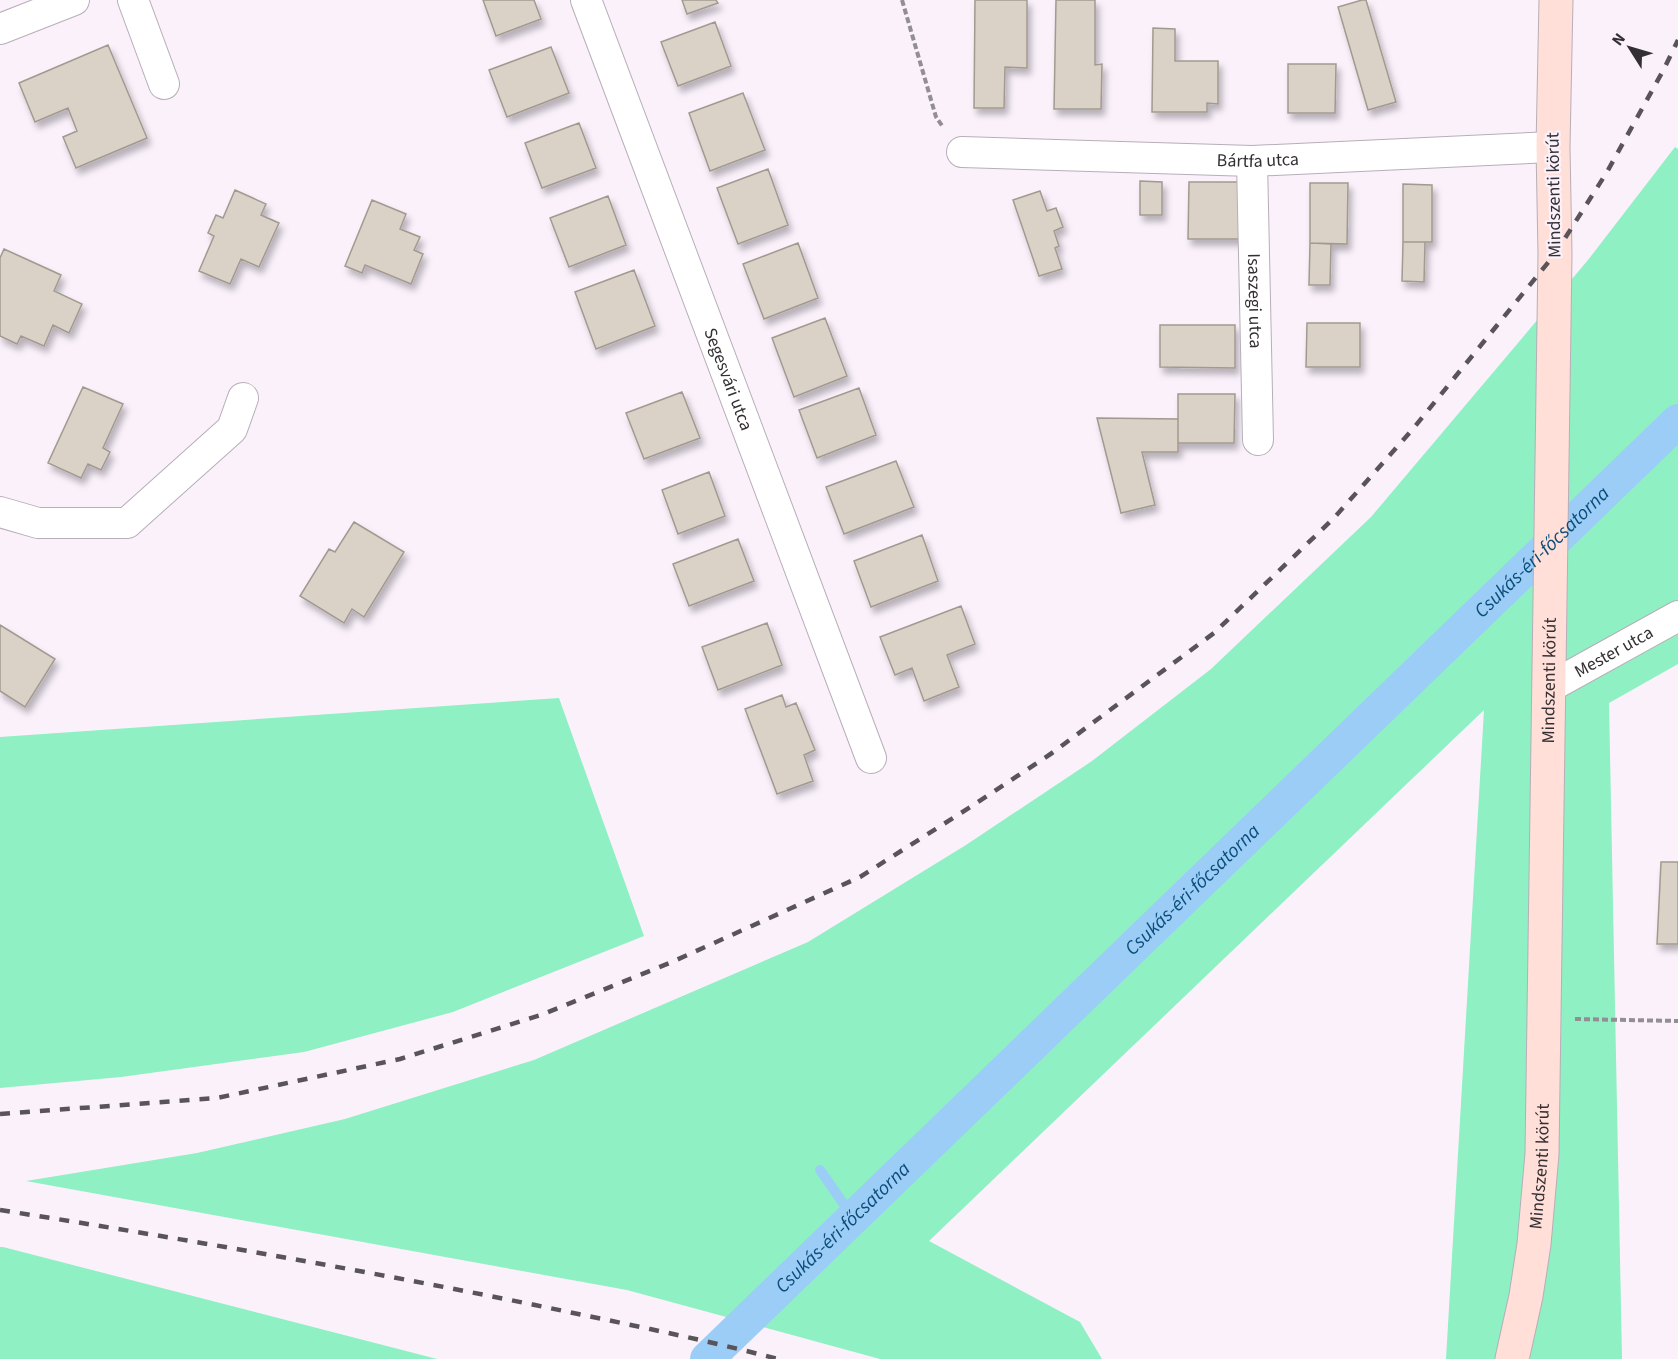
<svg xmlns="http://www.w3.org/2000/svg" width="1678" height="1359" font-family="'Source Sans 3',sans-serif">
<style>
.green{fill:#8ef0c3}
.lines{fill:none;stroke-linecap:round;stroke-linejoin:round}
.stream{stroke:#9ccdf7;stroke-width:10}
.canal{stroke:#9ccdf7;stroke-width:34}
.building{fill:#dad1c7;stroke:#a29a90;stroke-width:1.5;filter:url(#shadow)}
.street-casing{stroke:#b7aeb8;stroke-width:32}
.secondary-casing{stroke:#b7aeb8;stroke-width:35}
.path{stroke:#938d94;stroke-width:4;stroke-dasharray:6 3;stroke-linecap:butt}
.street{stroke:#fff;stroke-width:30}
.secondary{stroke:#ffdfd8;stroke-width:33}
.rail{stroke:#595459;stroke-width:4.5;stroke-dasharray:10 10;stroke-linecap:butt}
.labels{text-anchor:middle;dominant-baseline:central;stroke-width:4.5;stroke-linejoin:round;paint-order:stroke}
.street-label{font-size:18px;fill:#332f33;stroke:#faf1fb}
.water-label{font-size:20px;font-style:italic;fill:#0c4d7a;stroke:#faf1fb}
</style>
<defs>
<filter id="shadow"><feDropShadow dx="3.5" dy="6" stdDeviation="3" flood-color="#0004"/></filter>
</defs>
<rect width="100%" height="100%" fill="#faf1fb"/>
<path class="green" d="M1675,147L1678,149V664L1609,703L1622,1359H1446L1484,710L929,1241L1080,1322L1102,1359H880L627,1290L26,1181L197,1153L345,1119L534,1060L808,942L966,845L1092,761L1211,669L1371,517L1588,260Z
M559,698L644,936L453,1012L304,1052L121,1077L0,1088V737Z
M0,1247H3L437,1359H0Z"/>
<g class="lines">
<path class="stream" d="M820,1170L843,1203L855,1216"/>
<path class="canal" id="s1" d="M707,1359L1678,421"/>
</g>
<path class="building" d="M483,0H534L541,19L496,36Z
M682,0H716L718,3L687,14Z
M975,0H1027V68L1005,67L1004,108H974Z
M1056,0H1095V65L1102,64L1101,109H1054Z
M1362,0H1366L1396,102L1368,110L1338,7Z
M715,22L731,66L678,86L661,42Z
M1153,28L1175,29V61H1218V104L1207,103V112H1152Z
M108,45L147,138L76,168L63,137L77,131L68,108L35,122L19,83Z
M551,47L569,93L507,117L489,70Z
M1288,64H1336L1335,113H1288Z
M743,93L765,150L710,171L689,113Z
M579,123L596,168L542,188L525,143Z
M768,169L788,225L738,244L717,188Z
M1140,181L1162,182V215H1140Z
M1189,182H1241L1240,239H1188Z
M1310,183H1348L1347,244L1310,243Z
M1403,184L1432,185V242H1403Z
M235,190L266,204L261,215L279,223L259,267L241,259L230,284L199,271L214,236L208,233L216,215L223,218Z
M1040,191L1047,211L1056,208L1063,227L1054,231L1059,246L1055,248L1062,269L1039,276L1013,200Z
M608,196L626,245L569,267L550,218Z
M372,200L406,214L400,229L420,237L414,250L423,254L411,284L365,265L362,273L345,266Z
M1403,242H1425L1424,282L1402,281Z
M798,243L818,298L764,319L743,264Z
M1310,243L1331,244L1330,285H1309Z
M4,249L61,275L54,291L82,304L69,333L53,325L44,346L21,336L17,344L0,336V258Z
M634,270L655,326L596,349L575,292Z
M825,318L847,376L794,397L772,338Z
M1307,323H1360V367H1306Z
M1160,325H1235V368L1160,367Z
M83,387L123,404L103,448L110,452L101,470L88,464L81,478L48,463Z
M859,388L876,435L817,458L799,410Z
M682,392L700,438L644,459L626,413Z
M1178,394H1235L1234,443H1178Z
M1097,418L1178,419V452H1142L1155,505L1121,513Z
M896,461L914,507L844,534L826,487Z
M709,472L725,516L678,534L662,490Z
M354,522L404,552L364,617L352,609L344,623L300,596L329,549L335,552Z
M922,535L938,581L871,607L854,561Z
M738,539L754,581L689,606L673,564Z
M961,606L975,644L947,655L959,687L924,701L912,668L895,675L880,637Z
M767,623L782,665L718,690L702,647Z
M0,625L55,659L25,707L0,691Z
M782,695L786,707L796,703L815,750L804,755L813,781L777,794L745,709Z
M1661,862H1678V944H1657Z"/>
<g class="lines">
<defs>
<g id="street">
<path d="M133,0L164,84"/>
<path id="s2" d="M586,0L871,758"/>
<path d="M0,29L74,0"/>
<path id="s3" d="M962,152L1252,161L1553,147"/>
<path id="s4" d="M1252,161L1258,440"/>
<path d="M0,512L38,523H127L232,429L243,398"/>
<path id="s5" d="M1548,688L1678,616"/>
</g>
<g id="secondary">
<path id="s6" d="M1512,1359L1526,1296L1534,1244L1542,1154L1555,254L1553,147L1556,0"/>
</g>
</defs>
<use href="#street" class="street-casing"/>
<use href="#secondary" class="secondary-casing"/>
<path class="path" d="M902,0L936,117L943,127
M1575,1019L1678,1021"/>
<use href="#street" class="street"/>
<use href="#secondary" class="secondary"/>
<path class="rail" d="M0,1114L217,1098L400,1059L541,1015L672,962L860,877L972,806L1052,753L1214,633L1334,518L1412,430L1555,254L1607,172L1664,69L1678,40
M0,1210C179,1238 357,1269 535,1305C616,1322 698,1338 778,1359"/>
</g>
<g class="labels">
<g class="street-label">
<text stroke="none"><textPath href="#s3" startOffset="296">Bártfa utca</textPath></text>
<text transform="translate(1554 195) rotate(-91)">Mindszenti körút</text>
<text stroke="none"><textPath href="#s4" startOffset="140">Isaszegi utca</textPath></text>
<text stroke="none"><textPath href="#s2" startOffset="405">Segesvári utca</textPath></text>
<text stroke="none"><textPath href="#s5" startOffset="75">Mester utca</textPath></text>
<text stroke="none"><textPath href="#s6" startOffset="681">Mindszenti körút</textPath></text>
<text stroke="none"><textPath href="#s6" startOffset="195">Mindszenti körút</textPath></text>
</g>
<g class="water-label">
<text stroke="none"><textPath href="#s1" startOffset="1161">Csukás-éri-főcsatorna</textPath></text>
<text stroke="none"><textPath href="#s1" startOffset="675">Csukás-éri-főcsatorna</textPath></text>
<text stroke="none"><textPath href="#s1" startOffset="189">Csukás-éri-főcsatorna</textPath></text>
</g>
</g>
<g transform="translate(1630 48) rotate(307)" stroke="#faf1fb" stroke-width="4.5" paint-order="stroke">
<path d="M0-4.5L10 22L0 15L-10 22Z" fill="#332f33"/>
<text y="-9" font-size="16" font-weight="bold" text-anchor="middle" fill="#332f33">N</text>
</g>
</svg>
